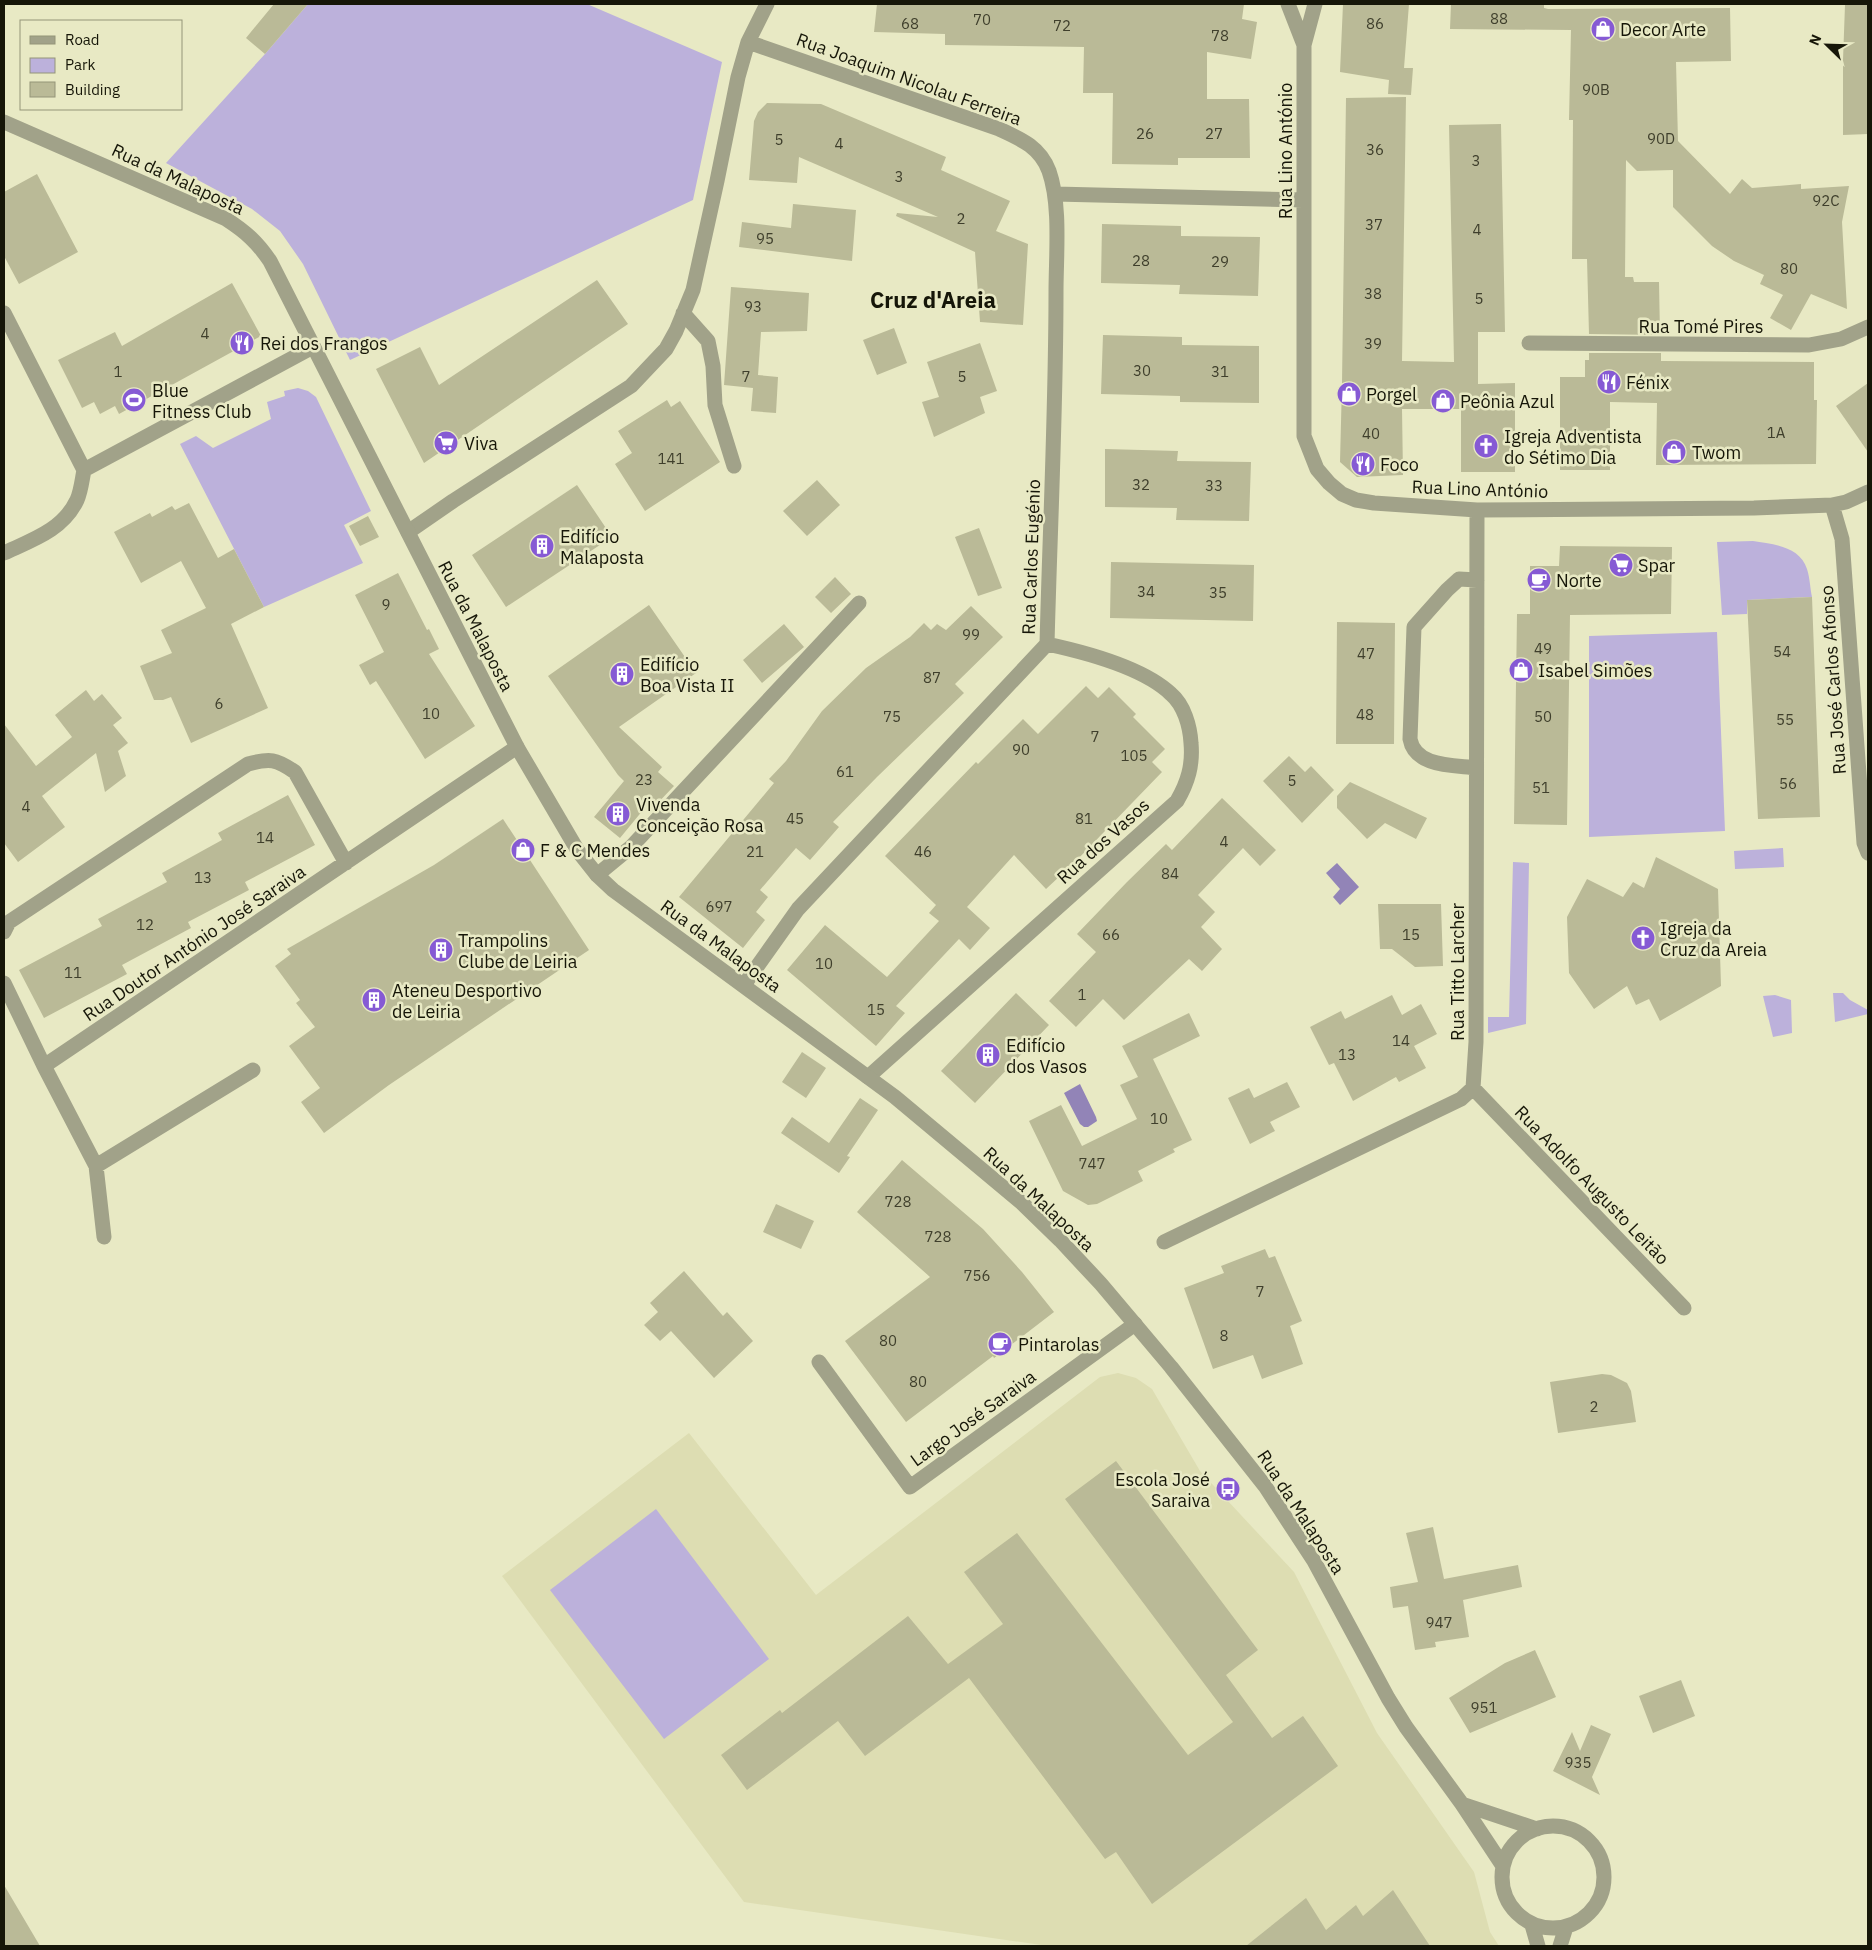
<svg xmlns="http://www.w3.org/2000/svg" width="1872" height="1950" font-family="'IBM Plex Sans',sans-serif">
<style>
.built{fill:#ddddb2}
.green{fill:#bcb1db}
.water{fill:#9284b7}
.building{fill:#baba97}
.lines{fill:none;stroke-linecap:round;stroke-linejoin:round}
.minor{stroke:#a1a289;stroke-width:15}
.tertiary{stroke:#a1a289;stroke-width:15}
.labels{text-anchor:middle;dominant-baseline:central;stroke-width:5;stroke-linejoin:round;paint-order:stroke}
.number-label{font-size:15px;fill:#3f3f2c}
.poi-label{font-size:18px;fill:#161608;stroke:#e8e9c4;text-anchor:start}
.street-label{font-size:18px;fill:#161608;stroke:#e8e9c4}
.district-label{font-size:22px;font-weight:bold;fill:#161608;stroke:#e8e9c4}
</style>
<rect width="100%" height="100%" fill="#e8e9c4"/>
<path class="built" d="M1118,1373L1136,1378L1152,1389L1200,1471L1294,1572L1377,1733L1474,1872L1490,1932L1499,1946H1048L744,1902L502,1576L689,1433L816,1595L1100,1377Z"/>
<path class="green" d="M308,4H587L722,62L693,200L350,360L303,264L280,231L252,209L166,163L265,54Z
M298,388L308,391L316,397L371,511L344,525L363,563L264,607L180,444L196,436L213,448L271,419L267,402L285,396L284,391Z
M1753,541C1772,544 1800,546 1807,569C1810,578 1810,588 1812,597L1747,600V614L1722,615L1717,542Z
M1717,632L1725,831L1589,837V636Z
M1783,848L1784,867L1735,869L1734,851Z
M1513,862L1529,863L1526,1024L1488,1033V1017H1509Z
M1833,993H1843L1850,1000L1868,1010V1014L1835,1022Z
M1775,995L1791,1000L1792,1033L1773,1037L1763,996Z
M656,1509L769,1659L664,1739L550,1590Z"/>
<path class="water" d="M1337,863L1359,887L1340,905L1333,897L1340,889L1326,873Z
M1080,1084L1096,1117L1097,1121L1088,1127H1084L1080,1124L1064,1093Z"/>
<path class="building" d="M274,4H308L265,54L246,38Z
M877,4H1244L1242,19L1257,22L1251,59L1207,52V99H1249L1250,158H1178V165L1112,164L1113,93H1083L1084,47L945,45V34L874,32Z
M1343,4H1409L1404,68H1413L1411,95L1388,94L1389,80L1340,72Z
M1451,4H1544V8L1548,9L1730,8L1731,61L1676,62L1678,141L1730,194L1742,179L1752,188L1801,184V189L1849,186L1842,222L1847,309L1811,294L1791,330L1770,318L1783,295L1760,284L1764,275L1734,261L1712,246L1673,207V170L1637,171L1626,160L1625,277H1633L1634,282H1659L1660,335L1589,334L1587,259H1572L1573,120H1569L1571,30L1450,29Z
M1845,5H1868V134L1843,135V60Z
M1406,97L1402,361L1454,362L1449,125L1501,124L1505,332H1478V384L1515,383V472H1461V409H1402L1403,475L1357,477L1340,462L1342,383L1346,98Z
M767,103L821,104L946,157L941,170L1010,201L996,231L1028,244L1023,325L980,322L975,252L896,216L897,213L938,217L799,157L797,183L749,180L754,121L758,112Z
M37,174L78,252L19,284L4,256V192Z
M793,204L856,210L852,261L739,247L742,222L791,228Z
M1102,224L1181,226V236L1260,237L1258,296L1179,294L1180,285L1101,283Z
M597,280L628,324L424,463L376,369L420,347L439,385Z
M232,283L261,336L119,414L115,406L100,414L94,402L82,408L58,360L115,332L122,346Z
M731,287L809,293L807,331L761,332L758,375L778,377L776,413L751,411L753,388L724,385Z
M894,328L907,363L877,375L863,340Z
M1103,335L1182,337V345L1259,346V403L1180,402V396L1101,394Z
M980,343L997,391L980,397L985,413L934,437L922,402L939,397L927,362Z
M1589,353H1661V361L1814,362V400H1817L1816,464L1656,465L1657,403L1610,402V470H1560V377H1585V360H1589Z
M1868,383V452L1836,406Z
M667,400L671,407L680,401L720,462L645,511L615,464L632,453L618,431Z
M1105,449L1178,451L1177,461L1251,462L1249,521L1176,520L1177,508L1105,507Z
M817,480L840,505L807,536L783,511Z
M577,485L612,537L506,607L472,555Z
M189,503L218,558L234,549L264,607L231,624L268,708L191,743L171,697L163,700H154L140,666L172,653L161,630L206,608L181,561L141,583L114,532L150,513L152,517L172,506L175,510Z
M368,516L379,537L360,546L349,526Z
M979,528L1002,588L978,596L955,537Z
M1560,546L1672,547L1671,614L1570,615L1567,825L1514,824L1517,614H1530V566H1559Z
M1111,562L1254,565L1253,621L1110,618Z
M398,573L427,630L429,629L439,649L429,654L475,726L425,759L376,681L370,685L359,665L384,652L355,595Z
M835,577L851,594L831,613L815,597Z
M1812,597L1820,817L1758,819L1747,600Z
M649,605L696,673L619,727L662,767L658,772L674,786L653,808L648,804L620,838L594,817L624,781L618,775L548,676Z
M971,606L1003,637L955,684L964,693L877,777L833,822L839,827L810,860L796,848L760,890L768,897L756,912L765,920L743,948L679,897L774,783L769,779L786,761L822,711L866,668L910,637L924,623L931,630L937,624L946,630Z
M1337,622L1395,623L1394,744H1336Z
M784,624L804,647L762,683L743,660Z
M1086,686L1098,698L1109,687L1136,714L1133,717L1165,749L1152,762L1162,772L1076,861L1046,889L1014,855L967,907L990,928L970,950L959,939L896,1006L905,1013L876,1046L787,970L825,925L887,977L939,921L929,913L936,905L885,856L976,762L978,764L1023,719L1038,734Z
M86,690L94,701L102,694L122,718L113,725L128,743L118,751L126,776L105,792L96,753L42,796L65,827L18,862L4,843V724L36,766L72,737L55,715Z
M1289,756L1305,772L1311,766L1334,790L1302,823L1263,781Z
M1350,782L1427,818L1416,839L1385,823L1367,839L1337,808V796Z
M288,795L315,845L245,882L249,890L188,922L191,928L122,965L127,974L44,1018L19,970L102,926L98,919L167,882L162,873L222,840L218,833Z
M1222,798L1276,850L1260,866L1243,848L1198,895L1215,912L1201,927L1222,949L1202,971L1189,959L1124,1020L1103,999L1076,1027L1049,1001L1096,952L1077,934L1127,882L1166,844L1172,850Z
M503,819L589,950L389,1085L324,1133L301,1102L320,1088L289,1046L315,1027L296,1003L300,1000L275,966L291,954L287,949L434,865Z
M1656,857L1718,889L1721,986L1660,1021L1649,999L1636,1005L1627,986L1594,1009L1569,973L1567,917L1587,879L1623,897L1633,882L1644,888Z
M1378,904H1441L1443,966L1415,967L1392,949H1380Z
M1016,993L1049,1025L975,1103L941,1071Z
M1392,995L1402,1015L1421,1004L1437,1034L1414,1046L1426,1068L1399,1082L1396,1077L1353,1101L1334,1063L1329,1065L1310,1027L1341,1011L1345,1019Z
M1189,1013L1200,1036L1153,1059L1192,1140L1173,1149L1175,1152L1138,1171L1143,1181L1097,1204L1088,1205L1063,1191L1029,1121L1061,1105L1082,1146L1137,1119L1120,1085L1138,1077L1122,1046Z
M802,1052L826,1068L806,1098L782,1082Z
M1287,1082L1300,1107L1270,1122L1275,1131L1250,1144L1228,1098L1249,1088L1254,1098Z
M860,1098L878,1110L847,1156L850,1157L839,1173L781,1133L792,1117L829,1143Z
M902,1160L983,1229L1022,1272L1054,1312L994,1358L993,1356L906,1422L845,1341L930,1277L857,1212Z
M776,1204L814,1221L801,1249L763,1232Z
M1265,1249L1269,1258L1275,1256L1302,1321L1290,1326L1303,1364L1262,1379L1253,1355L1213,1369L1184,1288L1224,1273L1221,1266Z
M684,1271L723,1316L727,1312L753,1341L714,1378L671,1331L660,1341L644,1325L658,1312L650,1303Z
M1602,1374L1611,1375L1627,1383L1631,1391L1636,1422L1558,1433L1550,1382Z
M1116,1461L1258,1650L1226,1675L1272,1738L1303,1716L1338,1766L1152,1904L1116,1852L1105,1859L969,1678L865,1756L838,1721L747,1790L721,1755L780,1710L782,1713L908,1616L948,1664L1003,1624L964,1572L1017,1533L1188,1755L1233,1722L1065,1499Z
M1433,1527L1444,1579L1518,1565L1522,1587L1463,1600L1469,1637L1435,1642L1436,1647L1415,1650L1408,1606L1393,1608L1390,1587L1418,1582L1406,1533Z
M1535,1650L1556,1697L1470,1733L1449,1698L1505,1663Z
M1681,1680L1695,1716L1653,1733L1639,1696Z
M1591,1725L1611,1734L1592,1777L1600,1795L1553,1771L1572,1732L1580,1751Z
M4,1885L40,1946H4Z
M1393,1890L1430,1946H1246L1306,1898L1326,1930L1356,1905L1363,1916Z"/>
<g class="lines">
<path class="minor" d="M1288,4L1304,45
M1315,4L1304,45V436L1317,469L1329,483L1342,494L1356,500L1374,503L1477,510L1754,508L1832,505L1846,502L1868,492
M1055,194L1303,200
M4,313L84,470
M683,313L708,341L713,366L715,405L734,466
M1529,343L1809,345L1841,339L1868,327
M1832,505L1842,539L1864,843L1868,853
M408,532L453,501L631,386L666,349L676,331L693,290L717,181L738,77L748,42L767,4
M4,553C32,540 63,530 77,500C81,491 82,480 84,470L313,347
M1476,768C1453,765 1415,767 1410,739L1414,627L1447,590L1459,579L1477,580
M597,875L631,847L859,603
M4,932L9,922L248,764C270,758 276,759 295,772L346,863
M4,983L44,1066
M744,985L798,909L1047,644C1050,527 1056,409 1056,292C1056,255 1061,205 1049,171C1040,147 1021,139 999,129L748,42
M868,1077L1177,801C1188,782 1193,765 1191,743C1190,726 1184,705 1171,694C1144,668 1084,652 1047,644
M1473,1088L1684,1308
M96,1166L253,1070
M104,1237L96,1166L44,1066L517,747
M1164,1242L1461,1099L1473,1088L1476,1042L1477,510
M819,1362L910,1487L1135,1324"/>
<path class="tertiary" d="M4,122L226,219C246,232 257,242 270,261L517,747L578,851L597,875L613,890L895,1097L1023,1204L1060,1240L1101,1284L1171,1367L1265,1486L1314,1561L1388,1698L1406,1727L1462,1804L1503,1866
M1462,1804L1537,1829
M1502 1877a51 51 0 1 1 102 0a51 51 0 1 1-102 0Z
M1532,1925L1538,1946
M1560,1946L1566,1927"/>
</g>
<defs>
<symbol id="shop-disc" viewBox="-11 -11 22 22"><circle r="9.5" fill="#865ad4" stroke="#e8e9c4"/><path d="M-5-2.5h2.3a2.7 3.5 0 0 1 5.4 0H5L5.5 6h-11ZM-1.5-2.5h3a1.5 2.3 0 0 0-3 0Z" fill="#fff"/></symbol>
<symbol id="restaurant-disc" viewBox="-11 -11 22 22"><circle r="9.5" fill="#865ad4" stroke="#e8e9c4"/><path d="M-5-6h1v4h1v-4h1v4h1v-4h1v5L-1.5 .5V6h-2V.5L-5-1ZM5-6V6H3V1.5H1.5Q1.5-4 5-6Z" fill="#fff"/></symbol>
<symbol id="stadium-disc" viewBox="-11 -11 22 22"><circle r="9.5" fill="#865ad4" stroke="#e8e9c4"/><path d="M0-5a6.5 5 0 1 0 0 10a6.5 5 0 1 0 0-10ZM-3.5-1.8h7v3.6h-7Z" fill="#fff"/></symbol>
<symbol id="supermarket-disc" viewBox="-11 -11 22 22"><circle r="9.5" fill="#865ad4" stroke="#e8e9c4"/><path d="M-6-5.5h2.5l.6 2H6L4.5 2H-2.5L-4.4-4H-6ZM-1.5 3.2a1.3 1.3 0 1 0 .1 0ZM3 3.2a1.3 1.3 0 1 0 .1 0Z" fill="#fff"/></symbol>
<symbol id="church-disc" viewBox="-11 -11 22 22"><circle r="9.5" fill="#865ad4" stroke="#e8e9c4"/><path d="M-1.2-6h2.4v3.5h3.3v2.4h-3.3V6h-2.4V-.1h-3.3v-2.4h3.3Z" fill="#fff"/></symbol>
<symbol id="building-disc" viewBox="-11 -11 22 22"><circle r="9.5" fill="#865ad4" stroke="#e8e9c4"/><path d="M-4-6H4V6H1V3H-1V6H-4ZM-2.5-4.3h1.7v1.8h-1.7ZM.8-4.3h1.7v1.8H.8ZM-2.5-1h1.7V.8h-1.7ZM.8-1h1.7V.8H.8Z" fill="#fff"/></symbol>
<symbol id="cafe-disc" viewBox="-11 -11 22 22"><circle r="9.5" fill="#865ad4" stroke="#e8e9c4"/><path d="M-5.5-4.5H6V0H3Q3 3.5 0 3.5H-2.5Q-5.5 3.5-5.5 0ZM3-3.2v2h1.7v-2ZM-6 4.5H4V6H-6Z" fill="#fff"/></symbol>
<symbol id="bus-disc" viewBox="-11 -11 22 22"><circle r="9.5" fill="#865ad4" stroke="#e8e9c4"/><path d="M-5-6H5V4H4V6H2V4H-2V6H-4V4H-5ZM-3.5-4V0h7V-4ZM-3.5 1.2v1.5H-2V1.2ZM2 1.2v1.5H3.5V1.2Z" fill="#fff"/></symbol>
</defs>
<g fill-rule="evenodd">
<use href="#shop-disc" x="1589" y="15" width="28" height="28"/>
<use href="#restaurant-disc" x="228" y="329" width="28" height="28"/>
<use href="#restaurant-disc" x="1595" y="368" width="28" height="28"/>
<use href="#shop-disc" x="1335" y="380" width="28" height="28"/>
<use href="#stadium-disc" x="120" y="386" width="28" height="28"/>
<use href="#shop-disc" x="1429" y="387" width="28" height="28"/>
<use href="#supermarket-disc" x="432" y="429" width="28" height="28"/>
<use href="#church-disc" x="1472" y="432" width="28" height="28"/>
<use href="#shop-disc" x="1660" y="438" width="28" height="28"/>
<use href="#restaurant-disc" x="1349" y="450" width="28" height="28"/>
<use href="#building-disc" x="528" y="532" width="28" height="28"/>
<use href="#supermarket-disc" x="1607" y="551" width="28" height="28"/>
<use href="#cafe-disc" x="1525" y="566" width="28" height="28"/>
<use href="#shop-disc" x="1507" y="656" width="28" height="28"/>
<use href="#building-disc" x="608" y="660" width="28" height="28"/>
<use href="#building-disc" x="604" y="800" width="28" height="28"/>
<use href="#shop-disc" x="509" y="836" width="28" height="28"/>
<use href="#church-disc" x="1629" y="924" width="28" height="28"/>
<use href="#building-disc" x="427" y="936" width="28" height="28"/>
<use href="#building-disc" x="360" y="986" width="28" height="28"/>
<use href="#building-disc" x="974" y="1041" width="28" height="28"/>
<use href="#cafe-disc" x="986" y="1330" width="28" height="28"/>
<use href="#bus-disc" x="1214" y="1475" width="28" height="28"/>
</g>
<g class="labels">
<g class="number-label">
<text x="1499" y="18">88</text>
<text x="982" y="19">70</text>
<text x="910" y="23">68</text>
<text x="1375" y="23">86</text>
<text x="1062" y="25">72</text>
<text x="1220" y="35">78</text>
<text x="1596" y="89">90B</text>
<text x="1145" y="133">26</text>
<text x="1214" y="133">27</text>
<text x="1661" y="138">90D</text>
<text x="779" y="139">5</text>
<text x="839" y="143">4</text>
<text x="1375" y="149">36</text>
<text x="1476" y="160">3</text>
<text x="899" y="176">3</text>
<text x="1826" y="200">92C</text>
<text x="961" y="218">2</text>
<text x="1374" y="224">37</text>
<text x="1477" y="229">4</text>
<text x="765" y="238">95</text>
<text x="1141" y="260">28</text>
<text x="1220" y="261">29</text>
<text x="1789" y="268">80</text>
<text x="1373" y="293">38</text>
<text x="1479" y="298">5</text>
<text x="753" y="306">93</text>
<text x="205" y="333">4</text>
<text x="1373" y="343">39</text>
<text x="1142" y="370">30</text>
<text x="118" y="371">1</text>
<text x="1220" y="371">31</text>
<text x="746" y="376">7</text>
<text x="962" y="376">5</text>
<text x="1776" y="432">1A</text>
<text x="1371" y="433">40</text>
<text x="671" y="458">141</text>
<text x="1141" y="484">32</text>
<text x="1214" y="485">33</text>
<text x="1146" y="591">34</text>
<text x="1218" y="592">35</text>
<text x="386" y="604">9</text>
<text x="971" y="634">99</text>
<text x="1543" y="648">49</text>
<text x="1782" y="651">54</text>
<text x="1366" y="653">47</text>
<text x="932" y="677">87</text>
<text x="219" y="703">6</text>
<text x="431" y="713">10</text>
<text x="1365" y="714">48</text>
<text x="892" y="716">75</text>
<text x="1543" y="716">50</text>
<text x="1785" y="719">55</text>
<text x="1095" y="736">7</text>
<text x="1021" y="749">90</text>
<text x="1134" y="755">105</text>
<text x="845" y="771">61</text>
<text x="644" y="779">23</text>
<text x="1292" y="780">5</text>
<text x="1788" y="783">56</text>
<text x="1541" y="787">51</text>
<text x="26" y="806">4</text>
<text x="795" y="818">45</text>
<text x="1084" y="818">81</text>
<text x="265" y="837">14</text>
<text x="1224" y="841">4</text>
<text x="755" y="851">21</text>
<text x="923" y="851">46</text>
<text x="1170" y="873">84</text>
<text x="203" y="877">13</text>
<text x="719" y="906">697</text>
<text x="145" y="924">12</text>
<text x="1111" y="934">66</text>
<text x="1411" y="934">15</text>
<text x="824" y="963">10</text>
<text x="73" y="972">11</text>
<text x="1082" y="994">1</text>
<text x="876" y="1009">15</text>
<text x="1401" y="1040">14</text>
<text x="1347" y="1054">13</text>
<text x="1159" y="1118">10</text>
<text x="1092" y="1163">747</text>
<text x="898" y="1201">728</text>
<text x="938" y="1236">728</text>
<text x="977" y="1275">756</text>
<text x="1260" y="1291">7</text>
<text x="1224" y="1335">8</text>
<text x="888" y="1340">80</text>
<text x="918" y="1381">80</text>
<text x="1594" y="1406">2</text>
<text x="1439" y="1622">947</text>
<text x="1484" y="1707">951</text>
<text x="1578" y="1762">935</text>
</g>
<g class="poi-label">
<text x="1620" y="29">Decor Arte</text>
<text x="260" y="343">Rei dos Frangos</text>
<text x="1626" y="382">Fénix</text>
<text x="152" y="390">Blue<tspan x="152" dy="21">Fitness Club</tspan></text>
<text x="1366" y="394">Porgel</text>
<text x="1460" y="401">Peônia Azul</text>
<text x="1504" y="436">Igreja Adventista<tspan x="1504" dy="21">do Sétimo Dia</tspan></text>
<text x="464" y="443">Viva</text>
<text x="1692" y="452">Twom</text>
<text x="1380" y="464">Foco</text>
<text x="560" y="536">Edifício<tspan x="560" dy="21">Malaposta</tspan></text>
<text x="1638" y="565">Spar</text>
<text x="1556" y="580">Norte</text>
<text x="640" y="664">Edifício<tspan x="640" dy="21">Boa Vista II</tspan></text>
<text x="1538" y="670">Isabel Simões</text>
<text x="636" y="804">Vivenda<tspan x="636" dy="21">Conceição Rosa</tspan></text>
<text x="540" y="850">F &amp; C Mendes</text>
<text x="1660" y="928">Igreja da<tspan x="1660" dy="21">Cruz da Areia</tspan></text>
<text x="458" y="940">Trampolins<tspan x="458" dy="21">Clube de Leiria</tspan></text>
<text x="392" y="990">Ateneu Desportivo<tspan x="392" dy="21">de Leiria</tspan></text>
<text x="1006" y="1045">Edifício<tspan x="1006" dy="21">dos Vasos</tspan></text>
<text x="1018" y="1344">Pintarolas</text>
<text x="1210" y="1479" text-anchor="end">Escola José<tspan x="1210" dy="21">Saraiva</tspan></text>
</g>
<g class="street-label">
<text transform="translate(909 79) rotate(20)">Rua Joaquim Nicolau Ferreira</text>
<text transform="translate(1285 151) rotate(-90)">Rua Lino António</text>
<text transform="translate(178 179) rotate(25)">Rua da Malaposta</text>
<text x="1701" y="326">Rua Tomé Pires</text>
<text transform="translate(1480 489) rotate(2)">Rua Lino António</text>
<text transform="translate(1031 557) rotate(-88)">Rua Carlos Eugénio</text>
<text transform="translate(476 626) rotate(63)">Rua da Malaposta</text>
<text transform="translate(1833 680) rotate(-94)">Rua José Carlos Afonso</text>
<text transform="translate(1103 841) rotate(-42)">Rua dos Vasos</text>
<text transform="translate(194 943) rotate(-34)">Rua Doutor António José Saraiva</text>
<text transform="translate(721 946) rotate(36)">Rua da Malaposta</text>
<text transform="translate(1457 972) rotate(-90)">Rua Titto Larcher</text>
<text transform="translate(1592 1185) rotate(46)">Rua Adolfo Augusto Leitão</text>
<text transform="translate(1039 1199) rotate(43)">Rua da Malaposta</text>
<text transform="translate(973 1418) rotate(-36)">Largo José Saraiva</text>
<text transform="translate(1301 1512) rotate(57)">Rua da Malaposta</text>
</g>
<g class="district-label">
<text x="933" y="299">Cruz d'Areia</text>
</g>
</g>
<rect width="1872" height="1950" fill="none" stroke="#161608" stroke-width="10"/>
<rect x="20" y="20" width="162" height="90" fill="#e8e9c4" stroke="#949579"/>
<rect x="30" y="36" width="25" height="8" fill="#a1a289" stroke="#949579"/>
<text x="65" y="45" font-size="15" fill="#161608">Road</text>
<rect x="30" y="58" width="25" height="15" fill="#bcb1db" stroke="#949579"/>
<text x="65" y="70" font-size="15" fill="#161608">Park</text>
<rect x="30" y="82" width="25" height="15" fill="#baba97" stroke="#949579"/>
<text x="65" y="95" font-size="15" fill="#161608">Building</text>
<g transform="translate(1827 45) rotate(293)" stroke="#e8e9c4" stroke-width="4" paint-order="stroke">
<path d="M0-4L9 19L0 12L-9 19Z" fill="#161608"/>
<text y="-8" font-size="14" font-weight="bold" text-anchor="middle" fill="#161608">N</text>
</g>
</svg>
